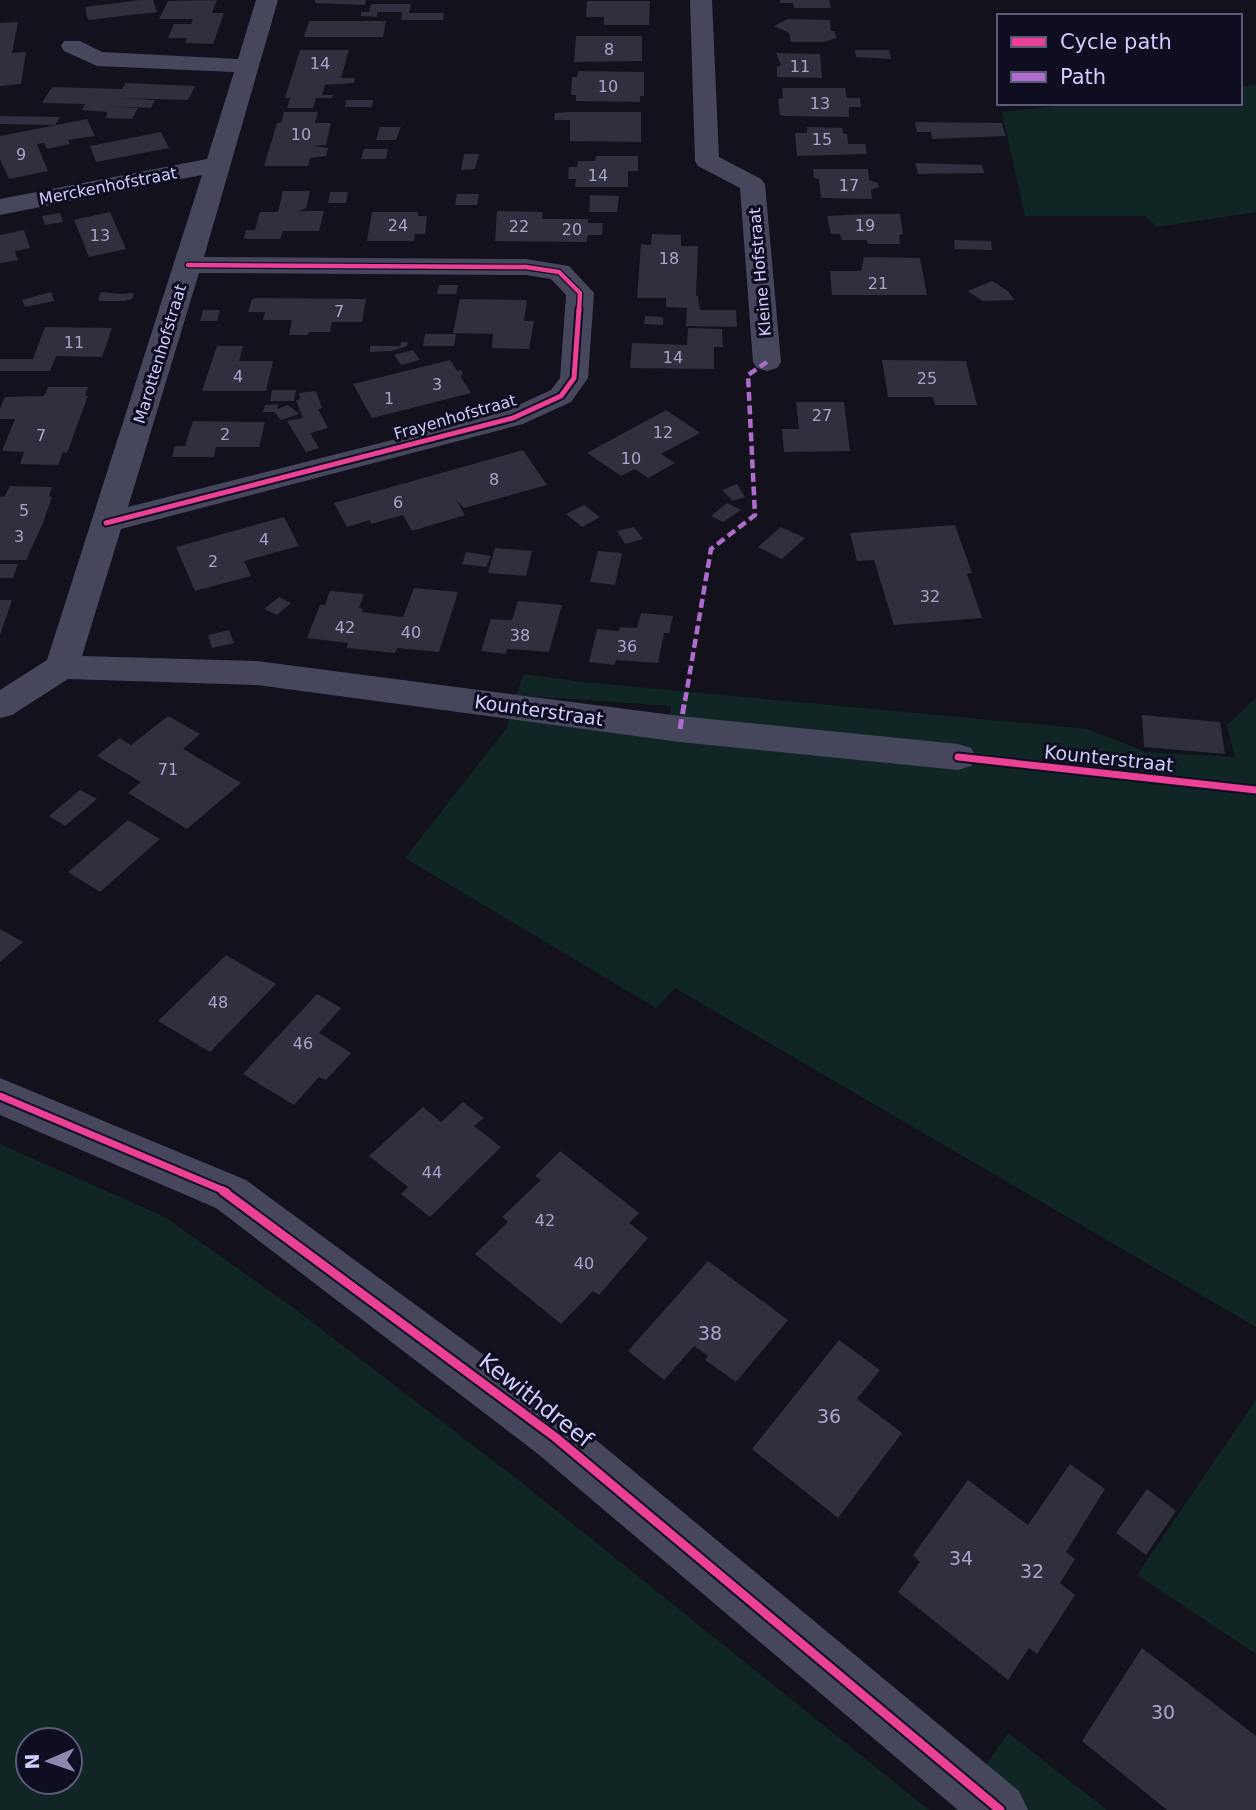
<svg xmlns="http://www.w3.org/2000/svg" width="1256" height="1810" font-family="'DejaVu Sans',sans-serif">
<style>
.green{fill:#102625;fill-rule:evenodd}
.building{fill:#302f3e}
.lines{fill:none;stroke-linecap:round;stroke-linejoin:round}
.street{fill:#46475d;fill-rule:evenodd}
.quiet-far1{stroke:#b06ccc;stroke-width:4.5;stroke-dasharray:9 4.5;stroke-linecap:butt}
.quiet{stroke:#b06ccc;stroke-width:5;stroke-dasharray:10 5;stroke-linecap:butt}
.cycleway-far3-casing{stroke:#0f0d20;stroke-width:7}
.cycleway-far2-casing{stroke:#0f0d20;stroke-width:9}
.cycleway-far1-casing{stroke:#0f0d20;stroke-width:11}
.cycleway-casing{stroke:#0f0d20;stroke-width:13}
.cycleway-far3{stroke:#ea4096;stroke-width:4.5}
.cycleway-far2{stroke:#ea4096;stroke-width:5}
.cycleway-far1{stroke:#ea4096;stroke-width:7}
.cycleway{stroke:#ea4096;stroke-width:9}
.labels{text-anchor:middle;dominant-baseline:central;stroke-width:6;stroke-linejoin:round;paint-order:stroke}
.number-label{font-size:16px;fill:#a6a6ce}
.far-street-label{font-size:16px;fill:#cecdfe;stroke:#0f0d20}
.street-label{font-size:19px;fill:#cecdfe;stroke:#0f0d20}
.near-number-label{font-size:19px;fill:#a6a6ce}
.near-street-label{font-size:23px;fill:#cecdfe;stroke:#0f0d20}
</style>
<rect width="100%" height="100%" fill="#12111c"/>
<path class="green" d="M1256,85V212L1157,227L1145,216H1025L1002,112L1083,103H1240V86Z
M524,674L583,682L1088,729L1146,752L1235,757L1227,725L1256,698V1327L675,988L656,1008L405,858L506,729L510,716L669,731L671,706L516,695Z
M0,1144L165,1217L295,1309L517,1479L929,1810H0ZM28,1740H70V1782H28Z
M1256,1400V1654L1137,1575Z
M1008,1733L1107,1810H955Z"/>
<path class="building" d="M140,0H153L157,12L88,20L85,7Z
M217,0L212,13H224L213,44L185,43L187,38H168L174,24H191L193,19H159L168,1Z
M315,0H366L365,5L315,3Z
M780,0H829L831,8H794L793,3H780Z
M587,1H650L649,25H604V17H586Z
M371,4H411L409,13H444L443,20H401L402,12H377V17L361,16V12H369Z
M788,19L830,20L831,31H835L836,38L824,42H791L789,33L774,26Z
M309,21H386L383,37H304Z
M18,22L12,53L26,52L21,84L0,86V23Z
M576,36H642V61L574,62Z
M300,50H349L341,78H355L354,83L325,85L322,95H333L332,98H316L313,108H287L290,98H285Z
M855,50H889L891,59L856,57Z
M776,53L820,54L822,78L777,77V67L781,65Z
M578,71L644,72V96H640V102L576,101V95H571L572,77H577Z
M126,83L195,86L188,100L117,98L155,100L151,108L112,106L138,108L132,119L105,118L108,112L82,110L85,104L42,103L52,87L122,89Z
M782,88H845L847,98H860L861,107H849V117L785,116L780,115L778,99L783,98Z
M346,100H373L372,107H345Z
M284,112H318L315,123H331L326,145L313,146L328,148L326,156L310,158L308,166H264L277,123H281Z
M571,112H641V142L570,141V120H554L555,113Z
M0,116L60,117L55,125L0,124Z
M87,119L95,136L68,140L70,144L47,149L44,143L37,144L48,171L9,179L0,159V136Z
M915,122L1002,123L1006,136L932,139L931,132H917Z
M380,127H401L396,140H376Z
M807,127L842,128L843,133L847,134L848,144H865L867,154L797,156L795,133H807Z
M161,132L169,148L96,162L90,146Z
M364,149H388L386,159H361Z
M464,154H479L475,169L461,170Z
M596,156H638V171H628V187H575L576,179H568L569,167H577L578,161H595Z
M915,163L982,165L984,173L918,174Z
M813,169H868L869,180L878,183L879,187L871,190L872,199L821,198L819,179L814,178Z
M283,191H310L306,208L299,211H324L319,231H283L280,239H244L246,230H255L260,212H278Z
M330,192H348L346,203H328Z
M457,194H479L477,205H455Z
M590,195L619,196L617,212H589Z
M497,211L543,212L542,219H588V223H603L602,235H588L587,242L495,241Z
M110,212L126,249L89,257L74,220Z
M372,212H418V216H427L425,234H415L414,241H367Z
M60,213L63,222L45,225L42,216Z
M864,214H900L903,234L899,235L900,244H868L867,240H842L840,234H831L827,216Z
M24,230L30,248L15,251L18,260L0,263V235Z
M652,234L681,235V246H698L696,296H698L700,310H736L737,327L686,326L687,308L666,307V298H637L641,244L651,245Z
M954,240L991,241L992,250L955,249Z
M864,257L920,258L927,295H832L830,271H861Z
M992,281L1008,291L1014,300L982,301L968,291Z
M439,285H458L456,294H437Z
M51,292L54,301L25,307L22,300Z
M101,292L122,294L134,293L132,299L124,301H98Z
M252,299L256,298L366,299L362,322H332L330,332H309L308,335H289L292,320H263L265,312H248Z
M460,299L527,300L524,321H534L529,349L492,348L493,334L453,333Z
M203,310H220L217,321H200Z
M645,316L663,317V325L644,324Z
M45,327L112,328L102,357L56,356L50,371H0V359H33Z
M688,328L722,329L723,347H714V369L630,368L632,343L687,345Z
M425,334H456L454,346H423Z
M401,342H408L407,346L392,351L370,352V346H400Z
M217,346H243L239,361H273L266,391H202Z
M413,350L420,360L401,365L394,355Z
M450,360L457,371L461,370L463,374L460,376L471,393L372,418L353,384Z
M882,360L966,361L977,405H935L933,397H888Z
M48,387H88L85,396H88L67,453L63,452L58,465L20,464L24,452L2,451L15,419H0V409L5,397L44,396Z
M272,390H296L294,401H270Z
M316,391L322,408L318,409L328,428L310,433L319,448L306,452L287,421L303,418L296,400L300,399L299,393Z
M796,402H844L850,451L784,452L782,429H799Z
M278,404L277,409L288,405L299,414L281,420L274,412H263L265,405Z
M666,410L700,433L661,454L675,463L648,478L635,469L621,476L587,453Z
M193,421L265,422L259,447H216L214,457H172L175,446H185Z
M523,450L547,485L464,508L456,500L465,515L412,531L403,515L371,524L370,520L347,527L334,503Z
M737,484L745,497L733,501L722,490Z
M10,486L52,487L49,496L52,497L43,523L26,560H0V497L5,496Z
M727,503L741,510L723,522L711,516Z
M584,505L600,517L582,527L566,514Z
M284,517L299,546L244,561L251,576L195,591L176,547Z
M955,525L972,573L967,574L982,618L894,625L874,560L857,561L850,533Z
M634,527L643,539L625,544L617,531Z
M781,527L805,538L782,559L758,547Z
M495,548L532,551L526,576L488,573Z
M598,551L622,553L615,585L590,582Z
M466,552L491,556L486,567L462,564Z
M0,564H18L13,578H0Z
M414,588L458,592L439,652L397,648L395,653L347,648L348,643L307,638L320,605H325L330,591L364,594L359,608L363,609L362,612L403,617Z
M279,597L291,603L277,615L264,609Z
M0,600H12L0,635Z
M518,601L562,605L549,652L507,649L506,654L481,651L491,619L512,620Z
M641,613L673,616L669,633H664L658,663L616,660L614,665L589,662L597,629L619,631L620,627L637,628Z
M229,630L234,643L212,648L208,635Z
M1142,715L1220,722L1225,754L1144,747Z
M168,716L200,734L183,749L241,783L187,829L128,793L141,782L97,756L119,738L131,745Z
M80,790L97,799L65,826L49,816Z
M128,820L160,839L100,892L68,872Z
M0,929L23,942L0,962Z
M226,955L276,984L210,1052L158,1021Z
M317,994L341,1008L319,1033L351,1053L326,1080L319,1077L294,1105L243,1074Z
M463,1102L484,1118L474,1126L501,1147L430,1217L401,1194L408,1187L369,1156L423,1107L441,1122Z
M560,1151L639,1213L629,1223L648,1238L599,1295L593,1291L561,1324L475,1254L508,1222L502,1217L541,1180L535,1176Z
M708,1261L788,1320L736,1382L705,1360L708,1356L694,1346L664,1380L628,1351Z
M839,1340L880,1370L857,1399L902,1433L838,1518L752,1449Z
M1070,1464L1105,1489L1066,1552L1075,1559L1060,1583L1075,1595L1037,1654L1029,1648L1008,1680L898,1592L920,1562L913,1555L968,1480L1028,1525Z
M1147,1489L1176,1511L1146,1555L1116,1533Z
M1142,1648L1256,1736V1810H1167L1082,1741Z"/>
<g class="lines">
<path class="street" d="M256,0H278L204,257L526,259L569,266L594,293L588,378L571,402L523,424L121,529L82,656L257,661L680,716L958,744L971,748L976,757L971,766L958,770L680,742L257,685L68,679L12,715L0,718V690L47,660L202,175L0,215V199L207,159L234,72L97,66L64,51L61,46L64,41H80L102,52L238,59ZM199,273L526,275L551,279L566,295L560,378L551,390L503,412L128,507Z
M690,0H712L719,157L761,179L765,184L781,362L777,368L767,371L757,368L753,362L740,188L698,166L695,161Z
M0,1078L246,1180L572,1420L1019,1791L1028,1810H958L538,1454L216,1208L0,1115Z"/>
<path class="quiet-far1" d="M685,701L711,549L755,515L748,375L767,362"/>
<path class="quiet" d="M680,729L685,699"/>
<defs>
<path id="cycleway-far3" d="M188,265L526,267L559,272L580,293L579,311"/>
<path id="cycleway-far2" d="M106,523L513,418L561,396L574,378L579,309"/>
<path id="cycleway-far1" d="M958,757L1256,790
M0,1096L227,1192"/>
<path id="cycleway" d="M223,1191L555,1437L1000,1810"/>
</defs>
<use href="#cycleway-far3" class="cycleway-far3-casing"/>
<use href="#cycleway-far2" class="cycleway-far2-casing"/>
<use href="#cycleway-far1" class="cycleway-far1-casing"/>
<use href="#cycleway" class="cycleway-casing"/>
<use href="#cycleway-far3" class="cycleway-far3"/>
<use href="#cycleway-far2" class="cycleway-far2"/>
<use href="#cycleway-far1" class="cycleway-far1"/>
<use href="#cycleway" class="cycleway"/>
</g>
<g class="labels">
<g class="number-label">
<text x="609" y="49">8</text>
<text x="320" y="63">14</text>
<text x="800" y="66">11</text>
<text x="608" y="86">10</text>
<text x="820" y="103">13</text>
<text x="301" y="134">10</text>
<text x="822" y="139">15</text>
<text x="21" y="154">9</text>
<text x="598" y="175">14</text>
<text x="849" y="185">17</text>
<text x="398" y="225">24</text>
<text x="865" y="225">19</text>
<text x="519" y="226">22</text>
<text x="572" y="229">20</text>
<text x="100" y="235">13</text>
<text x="669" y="258">18</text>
<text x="878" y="283">21</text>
<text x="339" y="311">7</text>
<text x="74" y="342">11</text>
<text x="673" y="357">14</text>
<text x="238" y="376">4</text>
<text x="927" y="378">25</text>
<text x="437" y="384">3</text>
<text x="389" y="398">1</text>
<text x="822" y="415">27</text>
<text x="663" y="432">12</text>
<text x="225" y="434">2</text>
<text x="41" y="435">7</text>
<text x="631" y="458">10</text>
<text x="494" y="479">8</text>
<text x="398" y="502">6</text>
<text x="24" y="510">5</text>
<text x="19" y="536">3</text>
<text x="264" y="539">4</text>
<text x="213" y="561">2</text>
<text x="930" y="596">32</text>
<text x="345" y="627">42</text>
<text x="411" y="632">40</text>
<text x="520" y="635">38</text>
<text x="627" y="646">36</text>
<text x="168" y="769">71</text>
<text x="218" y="1002">48</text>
<text x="303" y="1043">46</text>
<text x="432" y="1172">44</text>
<text x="545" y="1220">42</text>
<text x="584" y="1263">40</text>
</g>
<g class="far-street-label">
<text transform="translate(108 186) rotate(-11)">Merckenhofstraat</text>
<text transform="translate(760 272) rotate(-95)">Kleine Hofstraat</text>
<text transform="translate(160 354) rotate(-73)">Marottenhofstraat</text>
<text transform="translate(455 417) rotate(-16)">Frayenhofstraat</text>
</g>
<g class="street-label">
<text transform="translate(539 710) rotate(8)">Kounterstraat</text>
<text transform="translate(1109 758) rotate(6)">Kounterstraat</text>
</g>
<g class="near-number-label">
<text x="710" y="1333">38</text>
<text x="829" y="1416">36</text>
<text x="961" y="1558">34</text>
<text x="1032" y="1571">32</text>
<text x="1163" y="1712">30</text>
</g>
<g class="near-street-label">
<text transform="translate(536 1400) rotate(38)">Kewithdreef</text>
</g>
</g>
<rect x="997" y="14" width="245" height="91" fill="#0f0d20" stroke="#5b5a79" stroke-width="2"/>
<rect x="1011" y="37" width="35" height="10" fill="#ea4096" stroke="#5b5a79" stroke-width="2"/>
<text x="1060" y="49" font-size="21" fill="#cecdfe">Cycle path</text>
<rect x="1011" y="72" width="35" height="10" fill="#b06ccc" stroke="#5b5a79" stroke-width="2"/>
<text x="1060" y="84" font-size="21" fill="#cecdfe">Path</text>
<g transform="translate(49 1761) rotate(268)"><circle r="33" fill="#0f0d20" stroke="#5b5a79" stroke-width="2"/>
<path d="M0-5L12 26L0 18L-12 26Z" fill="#8c8baf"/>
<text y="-10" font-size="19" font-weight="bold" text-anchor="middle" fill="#cecdfe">N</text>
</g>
</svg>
